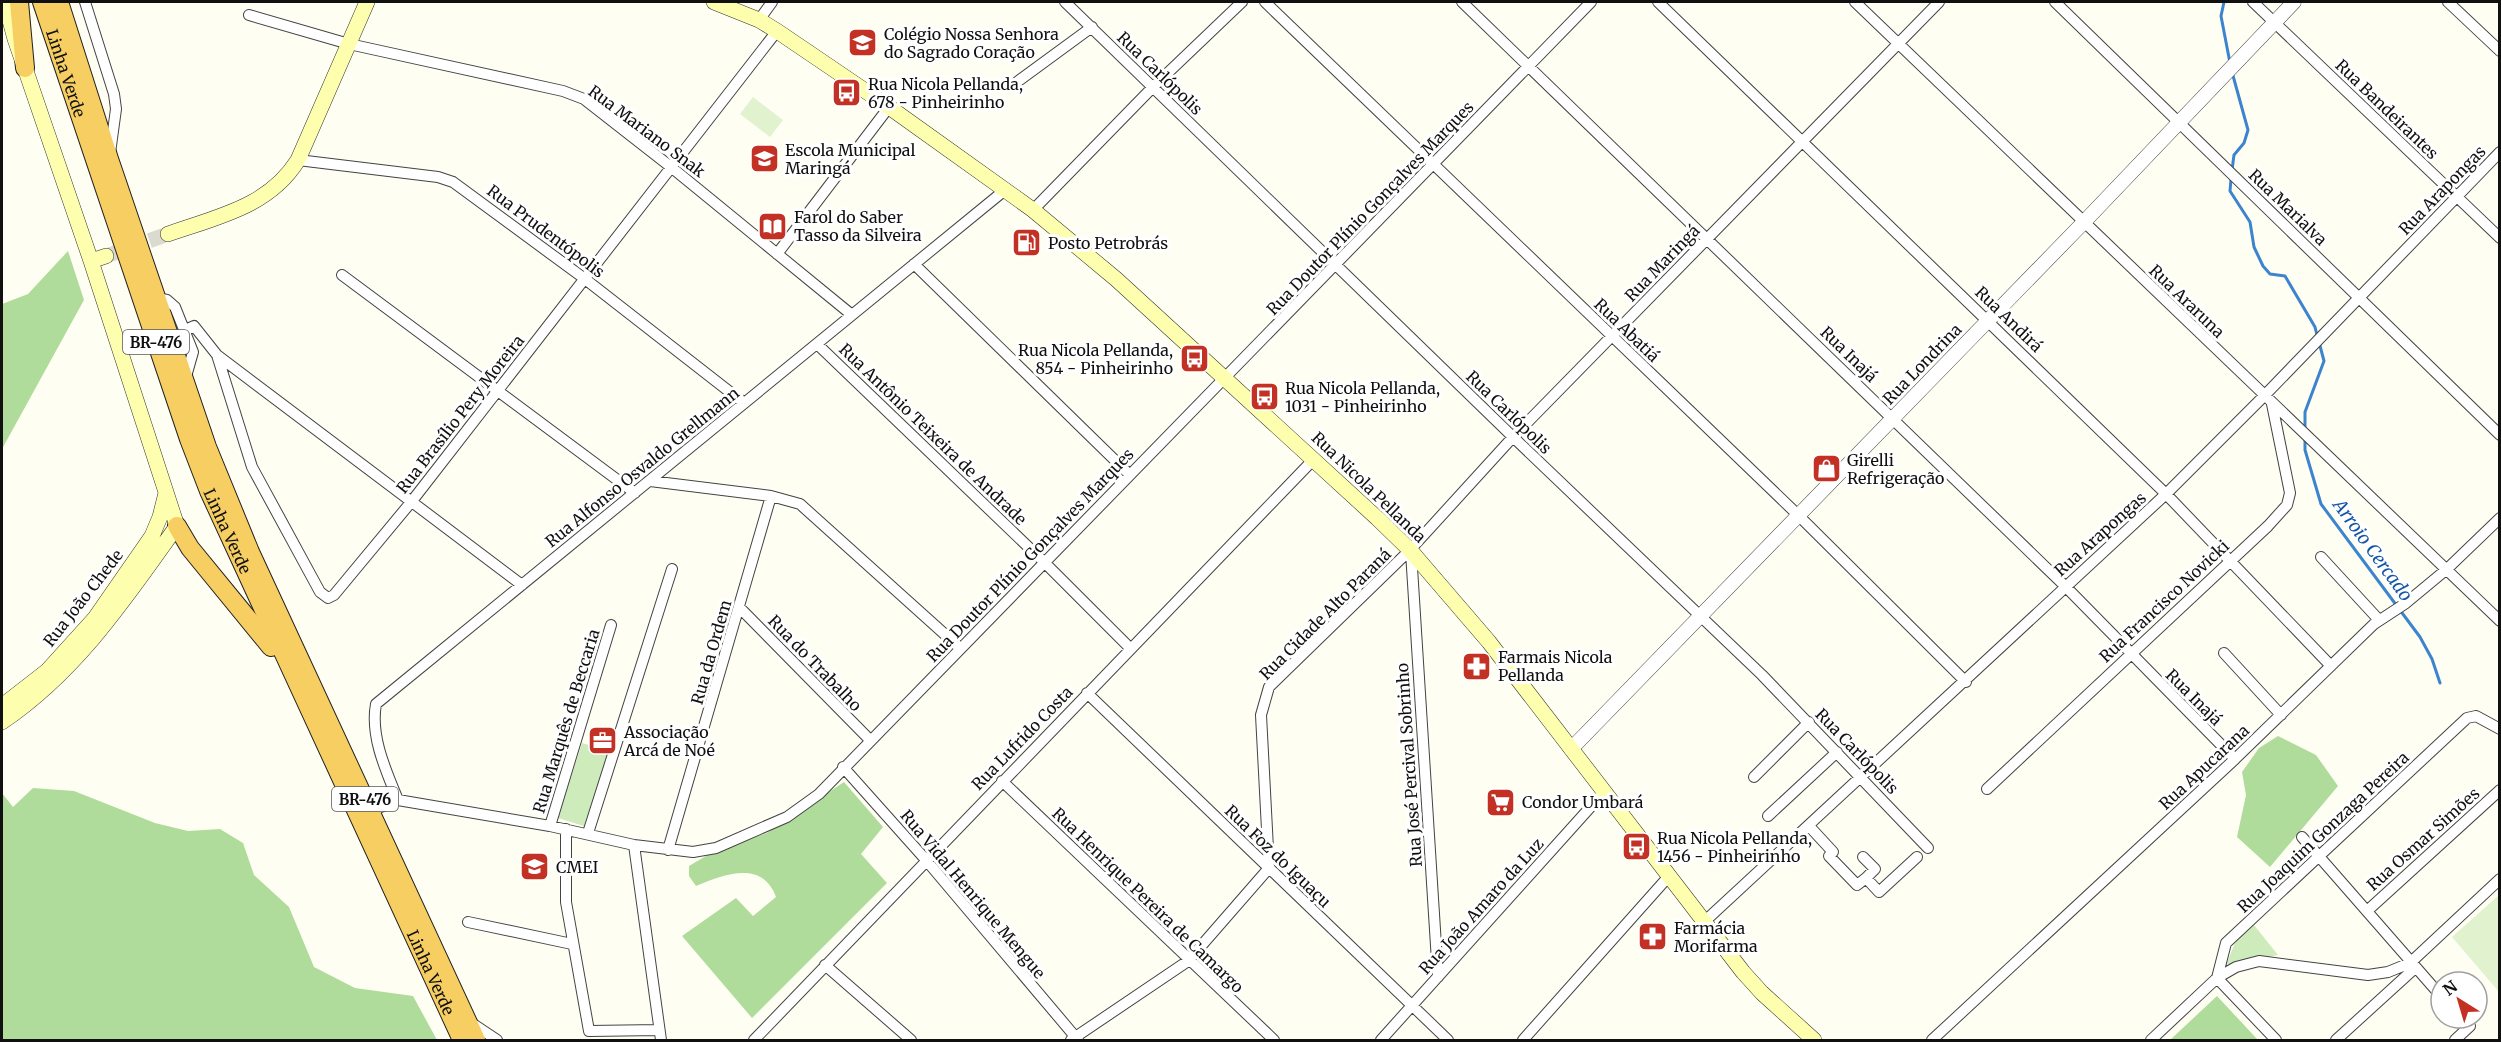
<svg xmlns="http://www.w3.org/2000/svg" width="2501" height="1042" font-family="Merriweather,serif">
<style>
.green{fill:#ceebbc}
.forest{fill:#b0dc9b}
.pitch{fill:#e1f2ce}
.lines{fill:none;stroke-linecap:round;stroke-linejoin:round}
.stream{stroke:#3d84cf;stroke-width:3}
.secondary-tunnel{stroke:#dbdad1;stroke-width:15;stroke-dasharray:15 8;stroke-linecap:butt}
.minor-casing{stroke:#434343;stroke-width:12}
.tertiary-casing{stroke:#434343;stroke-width:15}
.secondary-casing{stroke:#323232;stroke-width:16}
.trunk-casing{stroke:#212121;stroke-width:20}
.minor{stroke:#fff;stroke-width:10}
.tertiary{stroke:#fff;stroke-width:14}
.secondary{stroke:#feffae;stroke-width:15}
.trunk{stroke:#f7ce62;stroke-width:18}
.labels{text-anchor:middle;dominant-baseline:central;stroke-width:6;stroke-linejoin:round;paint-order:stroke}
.shield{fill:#fff;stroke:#585858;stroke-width:1.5}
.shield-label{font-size:15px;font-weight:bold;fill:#101010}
.poi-label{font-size:16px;fill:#101010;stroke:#fff;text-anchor:start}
.street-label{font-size:16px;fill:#101010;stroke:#fff}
.water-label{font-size:18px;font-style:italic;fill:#1656a5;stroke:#fff}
</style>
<rect width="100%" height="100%" fill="#fffef3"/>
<path class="green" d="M582,743L611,752L587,827L558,818Z
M2254,925L2278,955L2226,965L2237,938Z"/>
<path class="forest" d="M68,251L84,300L2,449V304L28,294Z
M2278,736L2316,755L2338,786L2270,867L2237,837L2246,795L2242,772L2259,748Z
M844,782L883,827L861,854L887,883L752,1018L682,936L736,898L753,916L776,897C762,859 723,875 696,886L689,876V866L716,850L767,833Z
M33,788L74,791L155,823L188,831L220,829L243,843L254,875L289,907L314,967L355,988L413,996L437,1040H2V793L13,807Z
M2217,996L2258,1040H2170Z"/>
<path class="pitch" d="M753,97L783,120L770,137L740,114Z
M2499,895V992L2452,937Z"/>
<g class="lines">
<path class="stream" d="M2224,2L2221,16L2230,63
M2232,72L2248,130L2244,143L2234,155L2232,170
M2231,179L2230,191L2250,222L2254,247L2263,266L2270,274L2285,276L2315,327L2317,335
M2305,430V412L2324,361L2319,342
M2305,440V450L2321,504L2420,637L2432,659L2440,683"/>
<path class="secondary-tunnel" d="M106,256L168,234"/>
<defs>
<path id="minor" d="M85,2L114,94L116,109L110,153
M1065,2L1513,437L1762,675L1928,848
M1265,2L1798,515L1966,682
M1462,2L2065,586L2235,759
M1658,2L2166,494L2331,666
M1855,2L2500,621
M2055,2L2500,435
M2253,2L2500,238
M2448,2L2500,51
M249,15L349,44L563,91L584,99L671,167L852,315
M759,20L772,2
M1017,82L1092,27
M298,160L438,177L453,182L585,279L744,403
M1033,210L1153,87L1242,2
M777,254L889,107
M914,264L1129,474
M342,275L635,493
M157,298L167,300L175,307L193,352L185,380
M185,330L194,326L217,355L522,585
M817,344L1044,562L1130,648
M217,355L252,467L320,592L328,598L334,595L412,501L777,31
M650,481L771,496L800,504L960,648
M1411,552L1438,977
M2321,557L2379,620
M739,607L870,740
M2224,653L2281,715
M1087,693L1448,1040
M843,767L926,860L1078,1040
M1754,777L1809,722
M1002,781L1274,1040
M1987,789L2268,526L2287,505L2290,493L2272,404
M398,800C386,771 370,736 376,704L1005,190
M371,811L398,800L550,826L634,845L693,852L716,848L787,817L819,794L1591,2
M1768,816L1837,752
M550,826L611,625
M1809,826L1833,852L1829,856L1857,885L1866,878L1879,892L1917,857
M566,829V902L589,1031L659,1030
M588,833L672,569
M2302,837L2441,996
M634,845L661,1040
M668,850L771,496
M1863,857L1875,869L1866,878
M2367,911L2500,790
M468,922L572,944
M1704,922L2166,494L2264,396L2500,152
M825,965L911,1040
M2217,978L2226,943L2467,718L2476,716L2500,729
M2217,978L2276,1040
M470,1022L497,1040
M754,1040L1314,459
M1071,1040L1188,961L1269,868L1261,715L1269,687L1410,550L1513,437L1939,2
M1381,1040L1604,792
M1523,1040L1669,876
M1932,1040L2235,759L2374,624L2406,603L2447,569L2500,518
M2151,1040L2217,978L2236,967L2259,961L2368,975L2388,972L2410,963L2500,879
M2336,1040L2415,968
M2455,1040L2470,1026L2462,1018"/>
<path id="tertiary" d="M1571,749L2084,222L2294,2"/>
<path id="secondary" d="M714,2L759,20L777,31L889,107L1033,210L1116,279L1377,518L1410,550L1489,642L1743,972L1762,993L1814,1040
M168,234C216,217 269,207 298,160L367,2
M91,261L106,256
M2,706L47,671L95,618L152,536L160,517L166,493
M2,722C77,671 125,599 177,526L91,261L15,39L5,2"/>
<g id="trunk">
<path d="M19,2L25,68"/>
<path id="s1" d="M42,2L189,439L209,491L462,1040"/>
<path d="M59,2L109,159L207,447L250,552L476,1040"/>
<path d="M177,526L190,548L271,647"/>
</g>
</defs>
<use href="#minor" class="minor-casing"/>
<use href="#tertiary" class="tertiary-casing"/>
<use href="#secondary" class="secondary-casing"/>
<use href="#trunk" class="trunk-casing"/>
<use href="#minor" class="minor"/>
<use href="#tertiary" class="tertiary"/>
<use href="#secondary" class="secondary"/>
<use href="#trunk" class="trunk"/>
</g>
<defs>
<symbol id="school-square" viewBox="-11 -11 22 22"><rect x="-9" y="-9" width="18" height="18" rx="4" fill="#c33125" stroke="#fff"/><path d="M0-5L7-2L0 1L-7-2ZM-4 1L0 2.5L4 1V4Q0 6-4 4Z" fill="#fff"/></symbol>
<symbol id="bus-square" viewBox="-11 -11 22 22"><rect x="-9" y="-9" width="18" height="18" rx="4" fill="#c33125" stroke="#fff"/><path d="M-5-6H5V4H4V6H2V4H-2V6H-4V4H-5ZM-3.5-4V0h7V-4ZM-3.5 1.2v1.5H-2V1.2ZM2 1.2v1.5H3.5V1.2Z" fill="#fff"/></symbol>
<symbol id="library-square" viewBox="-11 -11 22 22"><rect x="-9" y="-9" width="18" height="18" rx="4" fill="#c33125" stroke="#fff"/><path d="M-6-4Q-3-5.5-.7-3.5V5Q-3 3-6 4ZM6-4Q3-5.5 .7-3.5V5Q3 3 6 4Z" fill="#fff"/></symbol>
<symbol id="fuel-square" viewBox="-11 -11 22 22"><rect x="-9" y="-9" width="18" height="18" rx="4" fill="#c33125" stroke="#fff"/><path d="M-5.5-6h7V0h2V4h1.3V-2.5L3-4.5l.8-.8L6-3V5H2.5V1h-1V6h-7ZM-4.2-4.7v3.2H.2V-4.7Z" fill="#fff"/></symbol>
<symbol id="shop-square" viewBox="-11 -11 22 22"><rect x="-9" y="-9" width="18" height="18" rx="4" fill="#c33125" stroke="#fff"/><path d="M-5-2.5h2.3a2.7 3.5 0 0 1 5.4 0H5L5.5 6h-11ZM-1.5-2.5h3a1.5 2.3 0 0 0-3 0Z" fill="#fff"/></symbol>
<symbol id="pharmacy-square" viewBox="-11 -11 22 22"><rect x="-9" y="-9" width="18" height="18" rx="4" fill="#c33125" stroke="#fff"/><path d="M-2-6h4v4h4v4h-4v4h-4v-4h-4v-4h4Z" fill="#fff"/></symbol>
<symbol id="office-square" viewBox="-11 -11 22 22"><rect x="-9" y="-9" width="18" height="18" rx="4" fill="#c33125" stroke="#fff"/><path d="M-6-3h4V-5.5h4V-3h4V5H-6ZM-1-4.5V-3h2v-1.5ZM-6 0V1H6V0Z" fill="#fff"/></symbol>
<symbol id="supermarket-square" viewBox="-11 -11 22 22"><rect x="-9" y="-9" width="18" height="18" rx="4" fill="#c33125" stroke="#fff"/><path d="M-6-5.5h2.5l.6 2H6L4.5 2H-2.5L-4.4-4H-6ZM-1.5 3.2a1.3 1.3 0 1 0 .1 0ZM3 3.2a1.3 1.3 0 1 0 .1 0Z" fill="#fff"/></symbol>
</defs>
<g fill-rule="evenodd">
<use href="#school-square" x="846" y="26" width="33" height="33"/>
<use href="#bus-square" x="830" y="76" width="33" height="33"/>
<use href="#school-square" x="748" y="142" width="33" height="33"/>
<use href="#library-square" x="756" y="210" width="33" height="33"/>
<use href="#fuel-square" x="1010" y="226" width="33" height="33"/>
<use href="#bus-square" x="1178" y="342" width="33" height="33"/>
<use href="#bus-square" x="1248" y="380" width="33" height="33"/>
<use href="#shop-square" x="1810" y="452" width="33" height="33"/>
<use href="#pharmacy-square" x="1460" y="650" width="33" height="33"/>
<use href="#office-square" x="586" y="724" width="33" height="33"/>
<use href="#supermarket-square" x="1484" y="786" width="33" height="33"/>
<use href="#bus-square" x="1620" y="830" width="33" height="33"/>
<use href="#school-square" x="518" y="850" width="33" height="33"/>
<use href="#pharmacy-square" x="1636" y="920" width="33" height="33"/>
</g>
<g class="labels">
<g class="shield">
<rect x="123" y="330" width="66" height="24" rx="4.5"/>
<rect x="332" y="787" width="66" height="24" rx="4.5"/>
</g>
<g class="shield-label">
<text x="156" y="342">BR-476</text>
<text x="365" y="799">BR-476</text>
</g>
<g class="poi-label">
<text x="884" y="34">Colégio Nossa Senhora<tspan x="884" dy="18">do Sagrado Coração</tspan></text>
<text x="868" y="84">Rua Nicola Pellanda,<tspan x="868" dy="18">678 - Pinheirinho</tspan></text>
<text x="785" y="150">Escola Municipal<tspan x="785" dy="18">Maringá</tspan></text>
<text x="794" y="217">Farol do Saber<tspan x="794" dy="18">Tasso da Silveira</tspan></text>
<text x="1048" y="243">Posto Petrobrás</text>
<text x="1173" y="350" text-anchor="end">Rua Nicola Pellanda,<tspan x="1173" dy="18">854 - Pinheirinho</tspan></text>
<text x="1285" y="388">Rua Nicola Pellanda,<tspan x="1285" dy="18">1031 - Pinheirinho</tspan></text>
<text x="1847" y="460">Girelli<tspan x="1847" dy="18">Refrigeração</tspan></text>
<text x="1498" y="657">Farmais Nicola<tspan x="1498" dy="18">Pellanda</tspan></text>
<text x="624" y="732">Associação<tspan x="624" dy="18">Arcá de Noé</tspan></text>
<text x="1522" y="802">Condor Umbará</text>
<text x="1657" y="838">Rua Nicola Pellanda,<tspan x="1657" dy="18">1456 - Pinheirinho</tspan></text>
<text x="556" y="867">CMEI</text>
<text x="1674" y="928">Farmácia<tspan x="1674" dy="18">Morifarma</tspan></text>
</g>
<g class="street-label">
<text stroke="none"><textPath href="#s1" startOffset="75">Linha Verde</textPath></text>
<text transform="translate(1160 73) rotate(44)">Rua Carlópolis</text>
<text transform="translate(2387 109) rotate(44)">Rua Bandeirantes</text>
<text transform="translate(647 131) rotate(37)">Rua Mariano Snak</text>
<text transform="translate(2442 190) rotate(-46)">Rua Arapongas</text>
<text transform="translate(2288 207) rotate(44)">Rua Marialva</text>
<text transform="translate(1370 208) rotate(-46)">Rua Doutor Plínio Gonçalves Marques</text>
<text transform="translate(546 231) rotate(37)">Rua Prudentópolis</text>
<text transform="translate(1662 263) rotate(-46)">Rua Maringá</text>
<text transform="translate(2187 301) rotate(44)">Rua Araruna</text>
<text transform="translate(2009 319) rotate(44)">Rua Andirá</text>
<text transform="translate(1627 330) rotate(44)">Rua Abatiá</text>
<text transform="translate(1849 354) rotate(44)">Rua Inajá</text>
<text transform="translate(1922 364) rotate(-46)">Rua Londrina</text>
<text transform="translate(1509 412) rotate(44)">Rua Carlópolis</text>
<text transform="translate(460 414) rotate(-52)">Rua Brasílio Pery Moreira</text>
<text transform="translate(933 434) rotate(44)">Rua Antônio Teixeira de Andrade</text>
<text transform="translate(642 467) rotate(-39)">Rua Alfonso Osvaldo Grellmann</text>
<text transform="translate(1369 487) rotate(44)">Rua Nicola Pellanda</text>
<text stroke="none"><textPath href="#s1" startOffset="561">Linha Verde</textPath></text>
<text transform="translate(2100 534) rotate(-42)">Rua Arapongas</text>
<text transform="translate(1030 555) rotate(-46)">Rua Doutor Plínio Gonçalves Marques</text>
<text transform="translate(83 598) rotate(-52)">Rua João Chede</text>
<text transform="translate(2164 601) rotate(-43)">Rua Francisco Novicki</text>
<text transform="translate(1325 614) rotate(-45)">Rua Cidade Alto Paraná</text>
<text transform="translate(711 652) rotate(-74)">Rua da Ordem</text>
<text transform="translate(815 663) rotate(46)">Rua do Trabalho</text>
<text transform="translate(2194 697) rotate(45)">Rua Inajá</text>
<text transform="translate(566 721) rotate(-73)">Rua Marquês de Beccaria</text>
<text transform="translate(1022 738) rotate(-46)">Rua Lufrido Costa</text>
<text transform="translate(1857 751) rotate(46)">Rua Carlópolis</text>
<text transform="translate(1409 765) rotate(-94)">Rua José Percival Sobrinho</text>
<text transform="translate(2204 767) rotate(-43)">Rua Apucarana</text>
<text transform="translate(2323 832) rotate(-43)">Rua Joaquim Gonzaga Pereira</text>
<text transform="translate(2423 839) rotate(-42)">Rua Osmar Simões</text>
<text transform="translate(1278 856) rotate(44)">Rua Foz do Iguaçu</text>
<text transform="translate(973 894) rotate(50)">Rua Vidal Henrique Mengue</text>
<text transform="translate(1148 900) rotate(44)">Rua Henrique Pereira de Camargo</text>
<text transform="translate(1481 906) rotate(-48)">Rua João Amaro da Luz</text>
<text stroke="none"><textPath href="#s1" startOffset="1047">Linha Verde</textPath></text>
</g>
<g class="water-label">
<text transform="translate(2373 550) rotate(54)">Arroio Cercado</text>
</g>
</g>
<rect width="2501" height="1042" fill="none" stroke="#101010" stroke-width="6"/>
<g transform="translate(2459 1000) rotate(323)"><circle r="28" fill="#ffffff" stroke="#9f9f9f" stroke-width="1.5"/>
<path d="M0-4.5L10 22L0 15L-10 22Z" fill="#c33125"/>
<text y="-9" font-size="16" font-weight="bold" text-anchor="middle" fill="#101010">N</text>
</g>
</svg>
